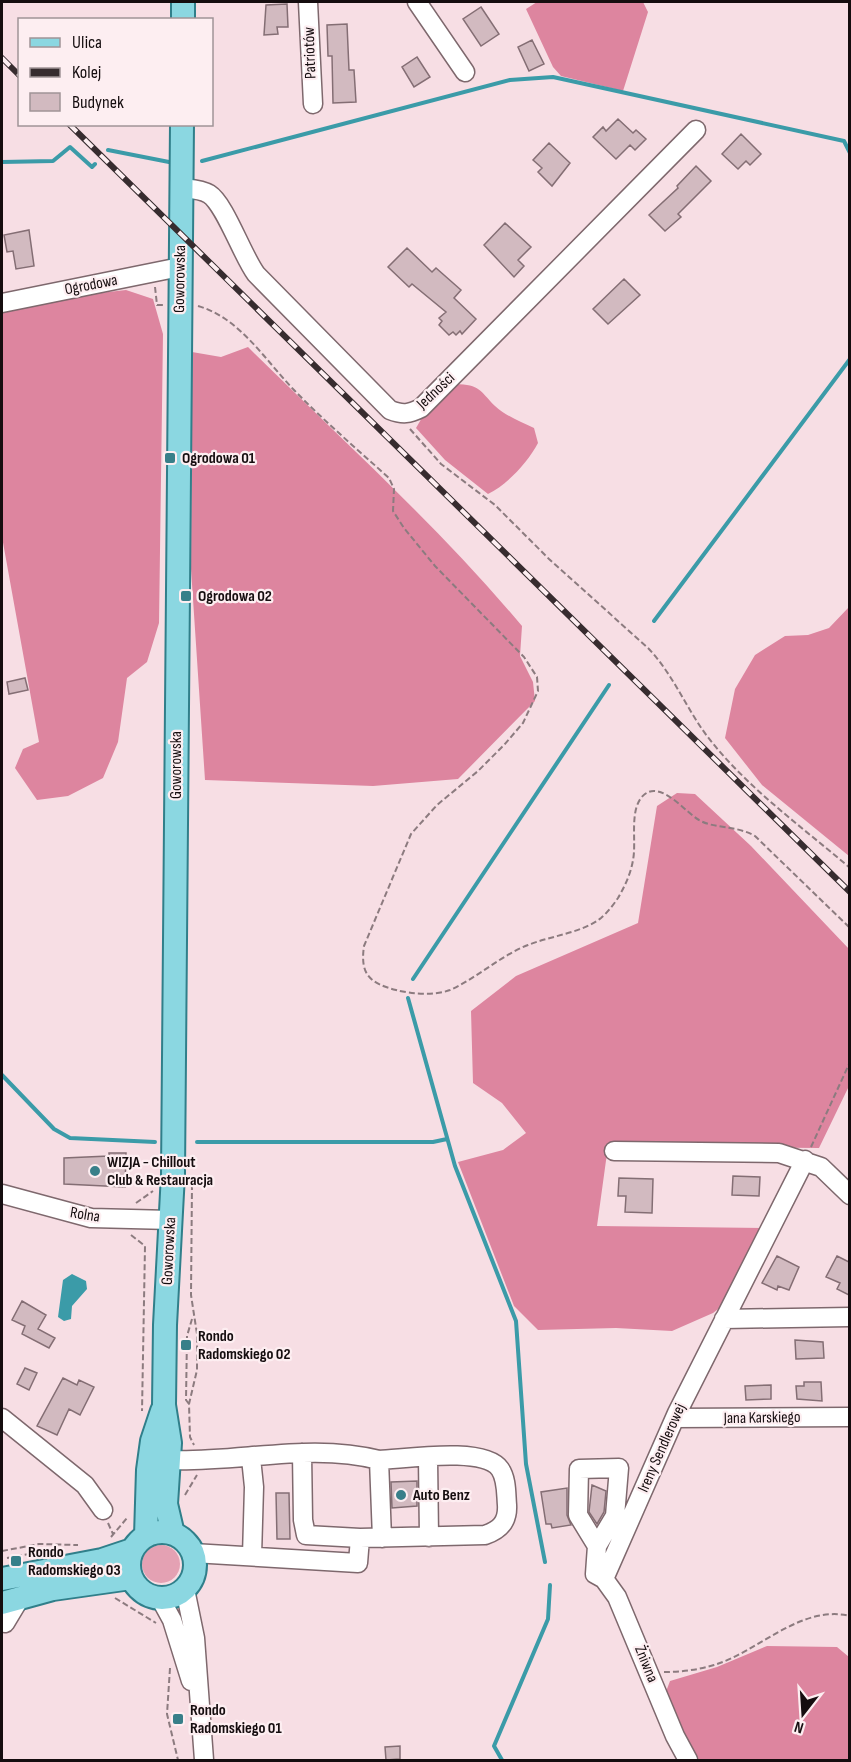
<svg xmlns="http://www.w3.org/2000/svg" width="851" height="1762" font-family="'Sofia Sans Condensed',sans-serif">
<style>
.green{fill:#e4a1b3}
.forest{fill:#dd859f}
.water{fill:#3b9ba8}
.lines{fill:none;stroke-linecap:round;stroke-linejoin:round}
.stream{stroke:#3b9ba8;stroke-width:4}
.building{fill:#d2bac0;stroke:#846e74;stroke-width:1.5}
.minor-casing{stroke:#7e686d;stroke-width:21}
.major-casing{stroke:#307f8a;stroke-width:26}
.path{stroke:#8c7b7f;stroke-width:2;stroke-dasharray:6 3;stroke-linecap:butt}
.minor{stroke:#fff;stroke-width:18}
.major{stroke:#8bd7e1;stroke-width:22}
.rail-casing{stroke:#372c2f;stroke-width:6}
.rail{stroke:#fdeef1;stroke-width:4;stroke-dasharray:11;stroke-linecap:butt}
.poi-dot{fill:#387f89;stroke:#fdeef1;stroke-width:2}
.labels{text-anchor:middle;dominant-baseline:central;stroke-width:4.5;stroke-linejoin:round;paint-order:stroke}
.street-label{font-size:16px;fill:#150d0f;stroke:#fdeef1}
.poi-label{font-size:16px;font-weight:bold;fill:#150d0f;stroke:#fdeef1;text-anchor:start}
</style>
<rect width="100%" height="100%" fill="#f7dee4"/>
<path class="green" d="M142 1564a19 19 0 1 1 38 0a19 19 0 1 1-38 0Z"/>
<path class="forest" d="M537,2H643L648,12L623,91L561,76L553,67L526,9Z
M126,290L153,299L163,334L159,623L147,662L127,678L118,742L103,778L68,796L37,800L15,768L23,749L39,742L2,537V311L73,296Z
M248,347C340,438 438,526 522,626L520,656L533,682L535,701L458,779L373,786L205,780L191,569L192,352L221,357Z
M455,384C481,385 479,390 495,406C506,416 521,422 534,428L538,443C528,462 507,485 488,494L445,460L416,428L423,416Z
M849,607H850L849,856L762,785L725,738L735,689L755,655L785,636L808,635L829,628Z
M677,793L695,794L751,846L849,949V1086L819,1148L608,1146L597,1226L767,1228L743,1290L713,1313L672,1331L616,1328L538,1330L514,1306L458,1162L503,1150L526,1133L502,1103L473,1083L471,1011L516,976L638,923L657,806Z
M767,1646L837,1647L849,1657V1760H694L664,1697L670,1681L717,1667Z"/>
<path class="water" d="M72,1274L86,1281L87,1289L72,1306L71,1319L64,1321L58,1317L63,1280Z"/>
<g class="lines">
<path class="stream" d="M108,150L169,162
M202,161L510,80L553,77L844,141L850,153
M2,162L53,161L70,147L92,167L95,164
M654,621L850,359
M413,979L609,685
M408,998L455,1166L516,1321L526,1464L545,1562
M2,1075L54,1129L70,1138L155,1142
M197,1142H433L447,1139
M502,1760L494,1746L548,1619L550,1585"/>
</g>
<path class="building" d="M287,4L288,27H277L278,34L264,35L266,5Z
M481,7L499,34L481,46L463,19Z
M347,24L349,70H354L356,102L333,103L332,56H328L327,25Z
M532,40L544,64L529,71L518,47Z
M417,57L430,77L414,87L402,67Z
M618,119L633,133L636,130L646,139L635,150L630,145L616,159L593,137L603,127L606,131Z
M741,134L761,154L750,165L746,161L738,169L722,154Z
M549,143L570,163L552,186L538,172L542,168L533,160Z
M696,166L711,181L678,214L681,217L665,231L649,215L678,188L677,186Z
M505,223L531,247L518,260L524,266L514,277L484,245Z
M29,230L34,266L16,269L13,251L7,252L4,235Z
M407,248L432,272L436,268L461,290L454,298L476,319L462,334L460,331L456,335L453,332L449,335L439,325L442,321L439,318L446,312L412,284L409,287L388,267Z
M624,279L640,295L608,324L593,309Z
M25,678L28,690L9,694L7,682Z
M109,1153H126L125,1187L64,1184V1158L109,1156Z
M733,1176L760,1177L759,1196L732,1195Z
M619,1178L653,1179L652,1213L625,1212L626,1196H618Z
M777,1256L799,1267L789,1290L778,1286L777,1290L762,1283Z
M837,1256L849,1262V1295L837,1289L840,1283L826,1277Z
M22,1301L46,1315L38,1329L55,1338L49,1348L22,1334L25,1326L12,1320Z
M795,1340L823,1342L824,1358L796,1359Z
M25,1368L37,1373L29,1390L17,1384Z
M63,1378L77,1385L79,1380L94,1387L80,1415L69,1409L57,1435L37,1426Z
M804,1382H821L822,1401L797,1399L796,1386H804Z
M771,1385V1399L746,1400L745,1386Z
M417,1481V1506L392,1508L391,1482Z
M592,1485L606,1491L604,1512L597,1524L589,1512Z
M567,1488V1515L571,1525L552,1528L551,1524H546L541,1492Z
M276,1493H289L290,1539H277Z
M400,1746V1759L386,1760L385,1747Z"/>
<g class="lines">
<defs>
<path id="minor" d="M308,2L313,104
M417,2L465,72
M181,188C190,189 201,189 209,194C225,204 242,255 256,274L390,410C403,415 409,414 421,408L696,130
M2,303L180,267
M614,1151L779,1153L821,1167L850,1195
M2,1194L91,1218L171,1220
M724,1319L850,1317
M2,1418L85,1485L103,1510
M675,1418L850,1417
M302,1453L303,1520L306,1535L360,1538L485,1535C500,1530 508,1522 507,1505C506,1494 507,1479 500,1469C484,1446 405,1459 379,1460
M251,1458L254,1487L252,1556
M428,1458L429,1537
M168,1460C238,1463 311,1442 379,1460L382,1538
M597,1546L578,1515L579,1469L619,1468L615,1516L597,1546L595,1574L604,1579L617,1597L675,1736L688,1760
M193,1553L358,1563L360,1538
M604,1579L677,1413L805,1160
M185,1589L195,1638L204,1760
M160,1598L172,1620L191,1681
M5,1623L20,1598"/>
<path id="major" d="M183,20V2
M129 1565a33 33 0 1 1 66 0a33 33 0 1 1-66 0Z
M173,1534L166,1504L170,1443L164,1405L165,1325L173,1174L182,124
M146,1536L148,1470L152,1441L162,1411
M2,1579L102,1560L132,1550
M2,1603L53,1589L131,1578"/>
</defs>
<use href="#minor" class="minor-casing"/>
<use href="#major" class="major-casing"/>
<path class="path" d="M155,287L157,305H163
M198,306C240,318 265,360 294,390C324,421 357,449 389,478L394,489L393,511L404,528L435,566L524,657L537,677L538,691L523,723L504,745L478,771L437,805L411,834L364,946C360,974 369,983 396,990C411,994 434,996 450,990C477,978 500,956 528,945C550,936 582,933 601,918C607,913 614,904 618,898C625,886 631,873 633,860C637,841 628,807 645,794C662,781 686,813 699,820C714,829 736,825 755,836L850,928
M410,429L441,464L495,505L549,559L648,648C673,674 686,708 707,736C746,787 801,826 850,868
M811,1147L850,1062
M192,1184L191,1295L197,1334V1370L189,1404L190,1437L194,1445
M136,1203L153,1191
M131,1235L145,1246L142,1411
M189,1404L186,1400L187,1336L192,1319
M185,1495L197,1475
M108,1523L113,1534
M111,1537L127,1518
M2,1551L39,1544L78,1545
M7,1558L40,1552
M115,1598L156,1623
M170,1668L167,1714L178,1760
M664,1672C680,1672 698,1670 714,1665C758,1652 801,1604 850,1616"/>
<use href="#minor" class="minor"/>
<use href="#major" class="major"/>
<defs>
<path id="rail" d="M2,58L20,76
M69,124L850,892"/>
</defs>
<use href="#rail" class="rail-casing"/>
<use href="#rail" class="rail"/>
</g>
<g class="poi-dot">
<rect x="164" y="452" width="12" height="12" rx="3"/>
<rect x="180" y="590" width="12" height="12" rx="3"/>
<circle cx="95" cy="1171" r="6"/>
<rect x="180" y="1339" width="12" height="12" rx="3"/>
<circle cx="401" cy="1495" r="6"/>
<rect x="10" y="1555" width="12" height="12" rx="3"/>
<rect x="172" y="1713" width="12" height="12" rx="3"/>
</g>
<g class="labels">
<g class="street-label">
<text transform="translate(310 53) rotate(-92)">Patriotów</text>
<text transform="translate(180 279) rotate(-89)">Goworowska</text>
<text transform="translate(91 285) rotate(-11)">Ogrodowa</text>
<text transform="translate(436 391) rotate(-43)">Jedności</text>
<text transform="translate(176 765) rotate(-90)">Goworowska</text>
<text transform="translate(85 1215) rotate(9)">Rolna</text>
<text transform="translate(169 1251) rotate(-87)">Goworowska</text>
<text transform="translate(762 1418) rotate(-1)">Jana Karskiego</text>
<text transform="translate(662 1448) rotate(-66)">Ireny Sendlerowej</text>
<text transform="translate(646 1664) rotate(68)">Żniwna</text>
</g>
<g class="poi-label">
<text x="182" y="458">Ogrodowa 01</text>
<text x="198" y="596">Ogrodowa 02</text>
<text x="107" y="1162">WIZJA - Chillout<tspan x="107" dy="18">Club &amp; Restauracja</tspan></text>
<text x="198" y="1336">Rondo<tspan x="198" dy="18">Radomskiego 02</tspan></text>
<text x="413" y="1495">Auto Benz</text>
<text x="28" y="1552">Rondo<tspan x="28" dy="18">Radomskiego 03</tspan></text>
<text x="190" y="1710">Rondo<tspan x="190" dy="18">Radomskiego 01</tspan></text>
</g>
</g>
<rect width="851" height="1762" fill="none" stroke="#150d0f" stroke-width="6"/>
<rect x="18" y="18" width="195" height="108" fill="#fdeef1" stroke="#a09497" stroke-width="1.5"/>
<rect x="30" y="38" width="30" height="9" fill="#8bd7e1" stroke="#a09497" stroke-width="1.5"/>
<text x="72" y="48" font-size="18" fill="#150d0f">Ulica</text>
<rect x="30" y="68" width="30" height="9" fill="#372c2f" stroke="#a09497" stroke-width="1.5"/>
<text x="72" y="78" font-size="18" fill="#150d0f">Kolej</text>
<rect x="30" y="93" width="30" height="18" fill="#d2bac0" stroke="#a09497" stroke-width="1.5"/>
<text x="72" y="108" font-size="18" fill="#150d0f">Budynek</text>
<g transform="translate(803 1714) rotate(197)" stroke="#fdeef1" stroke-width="4.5" paint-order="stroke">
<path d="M0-4.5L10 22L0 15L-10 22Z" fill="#150d0f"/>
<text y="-9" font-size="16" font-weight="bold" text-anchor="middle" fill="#150d0f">N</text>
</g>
</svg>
